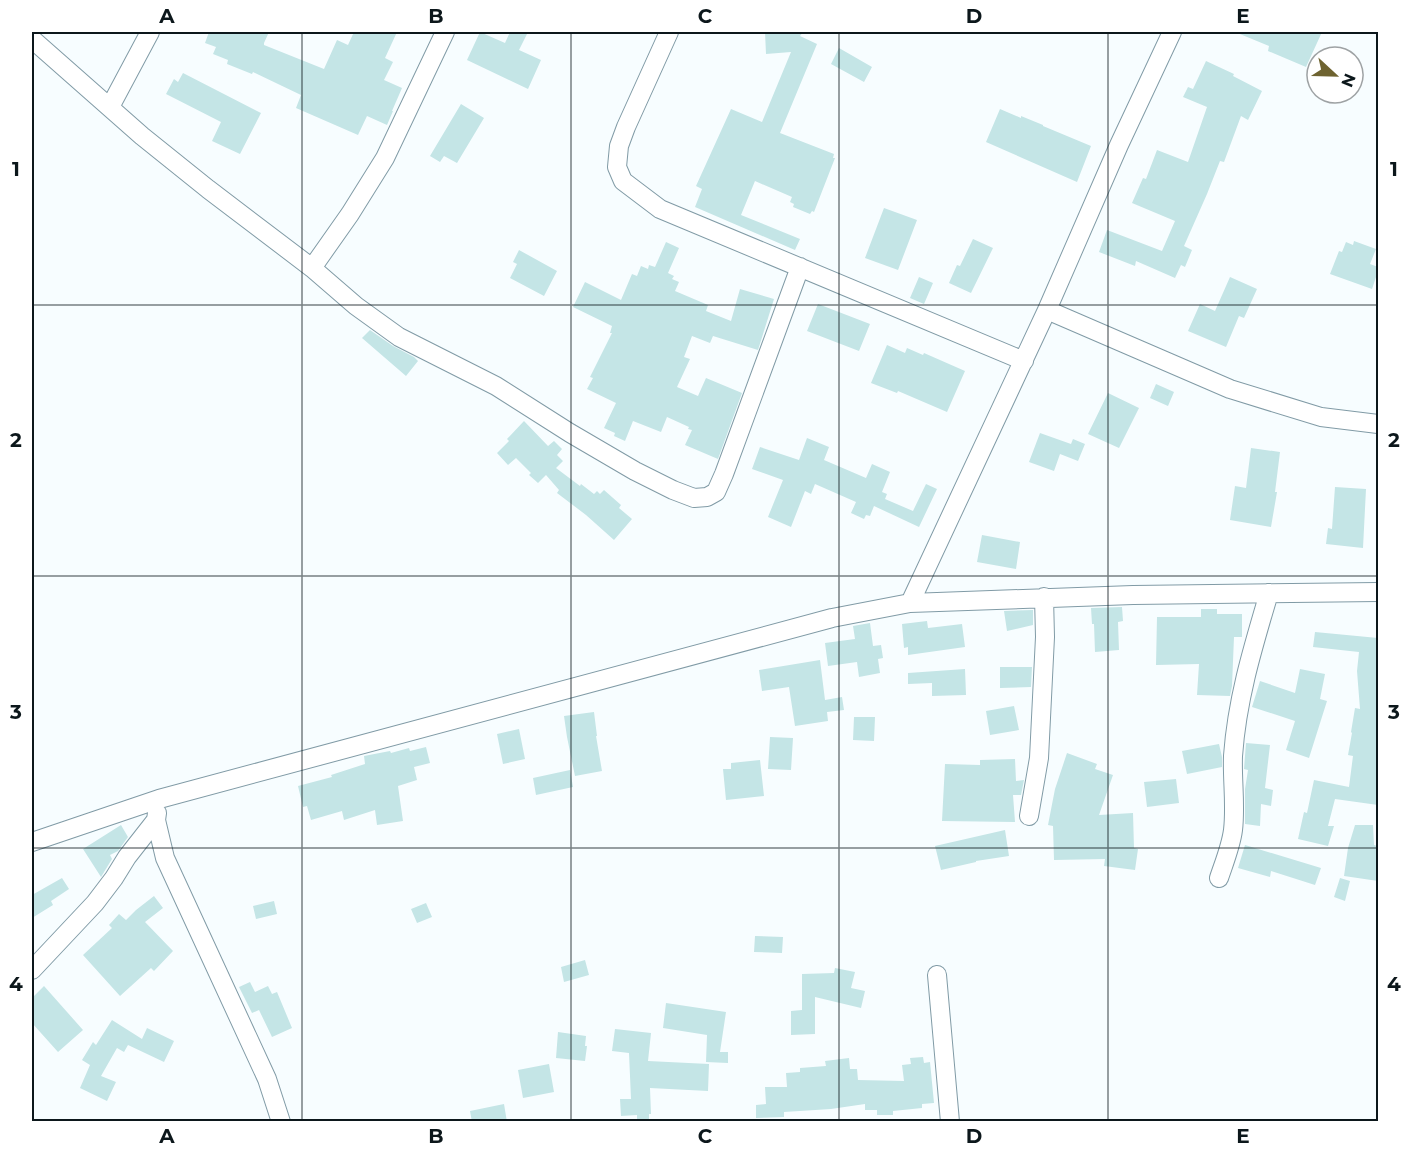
<svg xmlns="http://www.w3.org/2000/svg" width="1410" height="1153" font-family="Montserrat,sans-serif">
<style>
.building{fill:#c4e5e6}
.lines{fill:none;stroke-linecap:round;stroke-linejoin:round}
.minor-casing{stroke:#819ba6;stroke-width:20}
.minor{stroke:#fff;stroke-width:18}
.grid{fill:none;stroke:#0c171b;stroke-width:1.5;stroke-opacity:0.55}
.neatline{fill:none;stroke:#0c171b;stroke-width:2}
.grid-label{font-size:20px;text-anchor:middle;font-weight:bold;fill:#0c171b}
</style>
<rect width="100%" height="100%" fill="#f7fdff"/>
<path class="building" d="M209,32H269L264,43V45L324,69L337,40L348,45L354,32H397L385,58L393,62L384,80L402,88L392,111H393L387,125L367,116L358,135L296,108L301,95L253,72L252,74L227,64L228,60L213,54L216,47L205,43Z
M480,32L505,43L510,32H528L519,50L541,60L528,89L467,60Z
M765,32H803L800,36L817,44L780,133L834,154L833,158H835L814,212L812,211L810,214L793,207L794,204L790,202L792,197L755,181L741,215L800,239L795,250L695,207L702,189L696,186L731,109L762,122L791,52L766,54Z
M1235,32H1322L1306,67L1268,51L1269,46Z
M839,48L872,67L864,82L831,64Z
M1206,61L1234,74L1233,76L1262,91L1248,120L1241,116L1224,162L1220,161L1207,194L1184,246L1192,250L1185,267L1181,265L1175,278L1136,261L1135,266L1099,252L1107,230L1162,251L1175,221L1132,203L1143,178L1146,179L1157,150L1188,162L1207,107L1183,97L1188,87L1193,89Z
M183,73L261,113L240,154L212,141L221,122L166,94L174,79L178,82Z
M461,104L484,118L457,163L444,156L440,162L430,156Z
M1000,109L1021,118V116L1043,125V126L1091,146L1077,182L986,142Z
M884,208L917,220L898,270L865,258Z
M973,239L993,248L971,293L949,283L957,265L960,266Z
M1354,241L1376,249L1370,264L1378,267V271L1372,289L1330,274L1339,251L1342,252L1346,242L1353,245Z
M666,242L679,248L668,273L674,276L672,279L679,282L675,291L708,305L706,311L731,321L740,289L774,299L758,350L713,336L710,343L692,336L684,357L690,359L677,387L698,396L706,378L742,393L718,459L685,445L692,430L688,429L689,427L667,417L661,432L633,421L625,441L614,436L615,433L604,428L616,403L587,389L593,378L590,377L612,333H610L612,326L573,307L585,282L621,300L632,274L637,276L641,266L648,269L649,265L655,267Z
M519,250L557,271L544,296L510,278L517,264L513,262Z
M919,277L933,283L924,304L910,298Z
M1230,277L1257,289L1244,318L1239,316L1226,347L1188,331L1200,304L1215,311Z
M818,304L870,324L859,351L807,331Z
M370,330L393,346L414,357L418,361L406,376L362,338Z
M887,345L905,353L907,348L923,355L924,353L965,371L947,412L898,391L897,393L871,383Z
M1156,384L1174,392L1168,406L1150,398Z
M1108,393L1139,408L1119,448L1088,434Z
M524,421L548,446L554,441L562,449L557,455L563,461L556,468L580,486L581,484L594,494L597,491L600,494L604,490L621,505L619,508L632,519L614,540L586,515L557,493L559,490L546,475L538,483L529,475L531,473L516,458L508,465L497,453L509,441L507,439Z
M1040,433L1071,444L1073,439L1085,444L1078,461L1060,454L1054,471L1029,462Z
M807,438L829,447L824,460L866,478L872,464L890,472L882,492L887,494L885,499L913,511L926,484L937,489L919,527L874,506L870,516L866,515L864,519L851,513L856,502L815,484L811,494L805,491L791,527L768,517L783,480L752,469L760,447L799,460Z
M1251,448L1280,452L1275,492H1277L1271,527L1230,520L1235,486L1246,488Z
M1335,487L1366,489L1363,548L1326,544L1328,528L1332,529Z
M982,535L1020,542L1016,569L977,562Z
M1122,607L1123,621L1118,622L1119,650L1095,652L1094,624H1092L1091,608Z
M1201,609H1217V614H1242V637H1234L1232,686L1230,696L1197,695L1199,664L1156,665L1157,617H1201Z
M1033,610V625L1007,631L1004,611Z
M927,621L928,628L962,624L965,647L908,655V647L904,648L902,624Z
M870,623L873,646L881,645L883,658L878,659L880,673L859,677L857,662L828,666L825,643L855,639L853,626Z
M1315,632L1378,638V805L1335,799L1328,826H1334L1328,846L1298,839L1304,812L1307,813L1314,780L1349,787L1353,756L1348,755L1352,733L1351,732L1355,708L1360,709L1357,671L1359,652L1313,647Z
M820,660L825,700L842,697L844,710L827,712L828,721L795,726L789,687L762,691L759,670Z
M1000,667H1032L1031,687L1000,688Z
M965,669L966,695L932,696V683L908,684V673Z
M1300,669L1325,674L1320,699L1327,701L1309,758L1286,750L1295,721L1252,707L1260,681L1295,693Z
M1014,706L1019,730L990,735L986,711Z
M594,712L597,736H596L602,771L575,776L567,737L564,716Z
M854,717H875L874,741L853,740Z
M519,729L525,759L503,764L497,734Z
M770,737L793,738L791,770L768,769Z
M1246,743L1270,745L1265,788L1273,790L1271,806L1261,804L1260,826L1245,824V789L1248,770L1244,769Z
M1219,744L1222,757V767L1187,774L1182,751Z
M426,747L430,763L414,767L417,780L398,786L403,821L377,825L375,810L344,820L342,811L311,820L307,806L303,807L298,786L332,777L331,775L365,764L364,756L390,751L391,753L409,748L410,751Z
M1067,753L1097,764L1095,769L1113,775L1099,815L1133,813L1134,848L1138,849L1135,870L1104,866L1105,859L1054,860L1053,826L1048,825L1055,789Z
M1015,759L1016,781L1024,780L1021,795H1013L1015,822L942,821L945,764L980,765V760Z
M760,760L764,796L726,800L723,769H731V763Z
M570,770L573,787L536,795L533,778Z
M1176,779L1179,803L1147,807L1144,782Z
M121,825L128,837L118,851L110,855L112,859L101,877L83,849Z
M1355,825H1373L1374,845L1378,846V881L1344,876L1348,848Z
M1005,830L1009,856L976,861V862L941,870L935,846Z
M1245,845L1321,868L1315,885L1271,871L1270,877L1238,868Z
M62,878L69,889L51,901L53,905L32,918V895Z
M1340,878L1350,881L1345,901L1334,897Z
M154,896L163,908L145,922L173,951L154,971L151,968L120,996L83,955L112,928L109,925L119,914L126,920L136,910Z
M274,901L277,914L256,919L253,906Z
M426,903L432,917L417,923L411,909Z
M755,936L783,937L782,953L754,952Z
M585,960L589,975L564,982L561,967Z
M835,968L855,972L851,988L865,991L861,1008L815,997V1034L791,1035V1011L802,1010V974L834,973Z
M250,982L255,992L268,986L272,994L277,992L292,1028L272,1037L259,1010L252,1013L239,987Z
M44,986L83,1030L58,1052L32,1023V998Z
M666,1003L726,1012L720,1052H728V1063L706,1062L707,1035L663,1028Z
M112,1020L142,1039L147,1028L174,1041L164,1062L128,1045L124,1052L117,1048L101,1076L116,1082L107,1101L80,1088L90,1065L82,1060L93,1042L96,1045Z
M615,1029L651,1033L648,1061L709,1064L708,1091L650,1088L651,1114H649V1122H637V1115L621,1116L620,1099H631L629,1053L612,1051Z
M558,1032L586,1036L585,1046H587L585,1061L556,1058Z
M923,1057L924,1063L930,1062L934,1103L922,1104V1108L893,1111V1115H877V1110H865V1104L831,1109L784,1112V1117L756,1118V1105L766,1104L765,1087H787L786,1073L800,1072V1068L826,1066L825,1061L849,1058L850,1069H857L858,1080L904,1081L902,1065L911,1064L910,1058Z
M549,1064L554,1092L523,1098L518,1070Z
M504,1104L507,1122H472L470,1111Z"/>
<g class="lines">
<defs>
<path id="minor" d="M669,32L626,127L619,146L617,167L623,181L660,209L1024,361
M32,39L142,136L208,189L312,268L356,306L399,337L496,386L570,433L635,471L673,490L694,498L707,497L716,492L724,474L800,267
M110,107L150,32
M312,268L350,214L385,158L445,32
M1047,310L1230,389L1321,417L1378,424
M910,603L1047,310L1119,145L1172,32
M1029,816L1039,758L1045,637L1044,597
M156,820L165,858L267,1079L281,1122
M32,842L159,799L832,618L910,603L1133,595L1378,592
M1219,878C1224,863 1231,846 1233,830C1236,805 1232,780 1233,756C1237,699 1253,647 1269,593
M32,970L95,903L114,878L127,857L156,820L157,813
M937,975L950,1122"/>
</defs>
<use href="#minor" class="minor-casing"/>
<use href="#minor" class="minor"/>
</g>
<path class="grid" d="M302,32V1122M571,32V1122M839,32V1122M1108,32V1122M32,305H1378M32,576H1378M32,848H1378"/>
<rect width="1410" height="1153" fill="none" stroke="#ffffff" stroke-width="66"/>
<g transform="translate(1335 75) rotate(112)"><circle r="28" fill="#ffffff" stroke="#9ea2a4" stroke-width="1.5"/>
<path d="M0-4.5L10 22L0 15L-10 22Z" fill="#6e6330"/>
<text y="-9" font-size="16" font-weight="bold" text-anchor="middle" fill="#0c171b">N</text>
</g>
<rect x="33" y="33" width="1344" height="1087" class="neatline"/>
<g class="grid-label">
<text x="167" y="23">A</text>
<text x="436" y="23">B</text>
<text x="705" y="23">C</text>
<text x="974" y="23">D</text>
<text x="1243" y="23">E</text>
<text x="16" y="176">1</text>
<text x="1394" y="176">1</text>
<text x="16" y="447">2</text>
<text x="1394" y="447">2</text>
<text x="16" y="719">3</text>
<text x="1394" y="719">3</text>
<text x="16" y="991">4</text>
<text x="1394" y="991">4</text>
<text x="167" y="1143">A</text>
<text x="436" y="1143">B</text>
<text x="705" y="1143">C</text>
<text x="974" y="1143">D</text>
<text x="1243" y="1143">E</text>
</g>
</svg>
